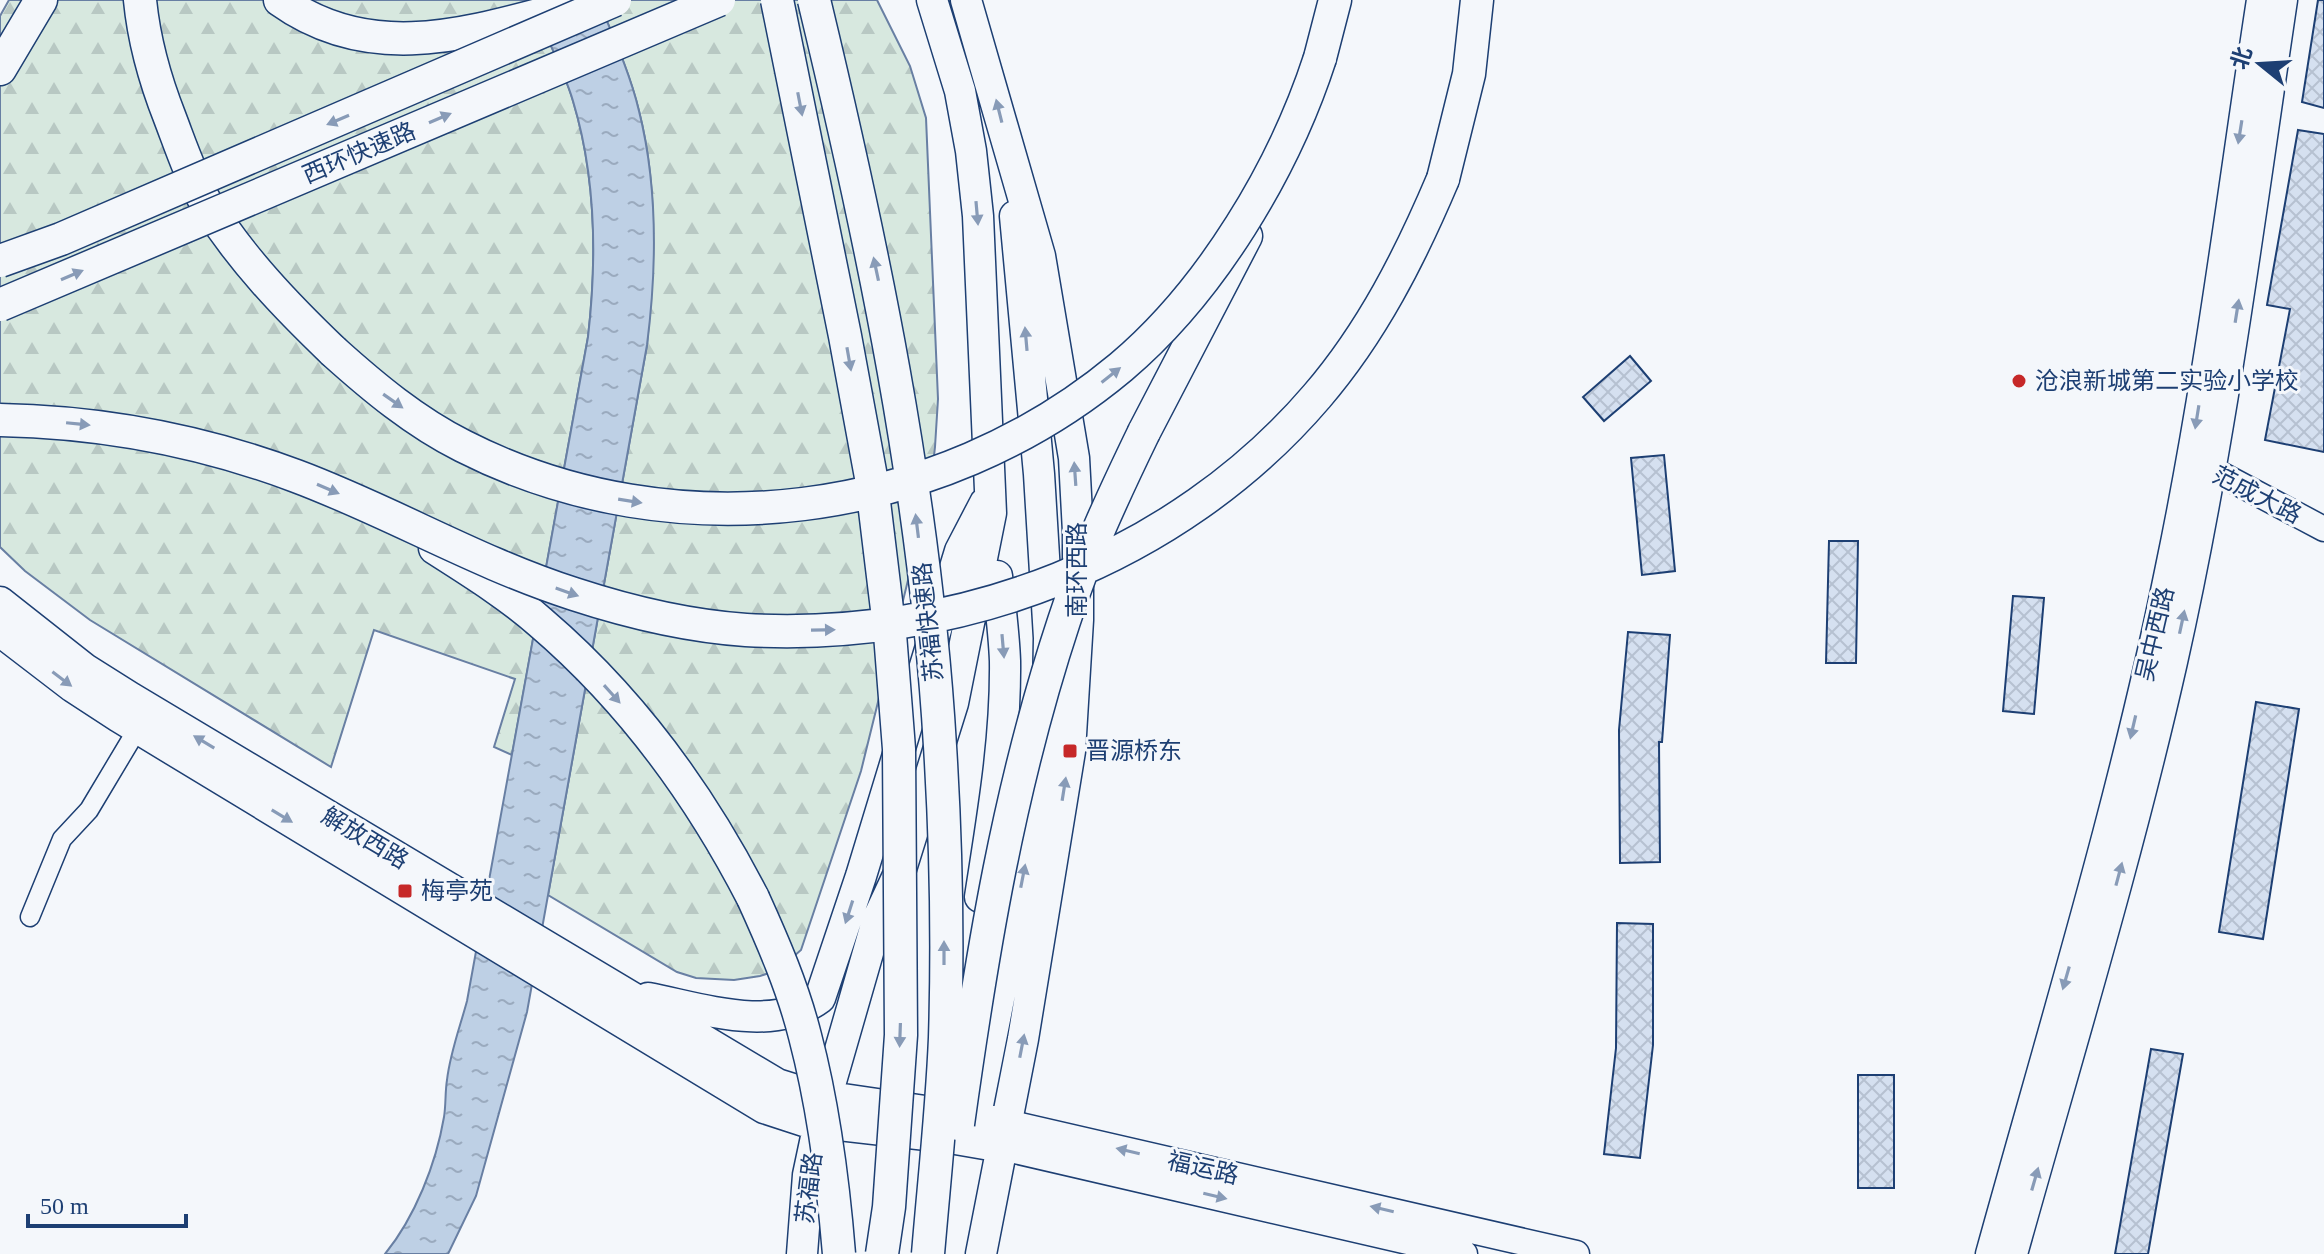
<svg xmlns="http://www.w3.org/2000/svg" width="2324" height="1254" font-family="'Times New Roman','Noto Sans SC',serif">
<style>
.forest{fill:url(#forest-firs);stroke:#687fa3;stroke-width:2}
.water{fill:url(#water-ripples);stroke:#687fa3;stroke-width:2}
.building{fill:url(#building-cross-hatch);stroke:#1d3f73;stroke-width:2}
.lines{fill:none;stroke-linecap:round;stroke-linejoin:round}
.minor-casing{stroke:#1d3f73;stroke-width:21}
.tertiary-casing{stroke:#1d3f73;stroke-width:27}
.secondary-casing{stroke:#1d3f73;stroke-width:29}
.primary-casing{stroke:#1d3f73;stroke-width:33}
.trunk-casing{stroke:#1d3f73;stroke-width:35}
.minor{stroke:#f4f7fb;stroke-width:18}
.tertiary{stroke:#f4f7fb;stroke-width:24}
.secondary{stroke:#f4f7fb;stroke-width:26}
.primary{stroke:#f4f7fb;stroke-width:30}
.trunk{stroke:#f4f7fb;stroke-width:32}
.trunk-bridge-casing{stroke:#1d3f73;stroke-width:35;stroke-linecap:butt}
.trunk-bridge{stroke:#f4f7fb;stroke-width:32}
.oneway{fill:#889bb7}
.poi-dot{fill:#c62828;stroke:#f4f7fb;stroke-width:3}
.labels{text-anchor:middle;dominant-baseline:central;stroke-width:6;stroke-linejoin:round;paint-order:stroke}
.street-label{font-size:24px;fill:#1d3f73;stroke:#f4f7fb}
.poi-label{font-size:24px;fill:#1d3f73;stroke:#f4f7fb;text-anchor:start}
</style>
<defs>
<pattern id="forest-firs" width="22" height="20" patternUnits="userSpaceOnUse" patternTransform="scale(2)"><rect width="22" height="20" fill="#d7e8df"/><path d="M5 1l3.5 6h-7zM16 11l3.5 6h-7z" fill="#b8c8c3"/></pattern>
<pattern id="water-ripples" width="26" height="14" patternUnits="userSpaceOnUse" patternTransform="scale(2)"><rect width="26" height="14" fill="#bed0e5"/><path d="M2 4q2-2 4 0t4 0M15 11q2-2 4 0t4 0" fill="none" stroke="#9aaabe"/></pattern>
<pattern id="building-cross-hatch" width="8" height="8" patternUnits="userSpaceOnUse" patternTransform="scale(2)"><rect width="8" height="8" fill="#d5e0f0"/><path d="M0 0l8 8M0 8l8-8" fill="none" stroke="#b6c1d1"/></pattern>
</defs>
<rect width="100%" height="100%" fill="#f4f7fb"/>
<path class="forest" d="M9,0H530C544,33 563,67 573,101C596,177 597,259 588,337L512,755L494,747L515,679L374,630L331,767L90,620L25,571L0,547V16Z
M598,0H877L910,66L926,118L938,399L935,447L930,491L861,771L801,950L778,970L760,976L734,980L696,978L677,972L548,895L647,345C654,265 659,190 639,111C630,73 613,36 598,0Z"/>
<path class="water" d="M530,0H598C613,36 630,73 639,111C658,187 657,267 647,345L527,1012L476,1196L448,1254H385C415,1217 436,1164 444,1117C446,1105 445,1092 447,1080C450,1053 460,1027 467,1001L588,337C597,259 596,177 573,101C563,67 544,33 530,0Z"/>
<path class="building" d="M2318,0H2324V108L2302,102Z
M2298,130L2324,134V452L2265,440L2290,309L2267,305Z
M1630,356L1651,381L1604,421L1583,397Z
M1664,455L1675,571L1642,575L1631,458Z
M1829,541H1858L1856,663H1826Z
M2013,596L2044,598L2034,714L2003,711Z
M1628,632L1670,635L1662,742H1659L1660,862L1620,863L1619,730Z
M2256,702L2299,709L2263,939L2219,932Z
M1617,923L1653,924V1045L1640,1158L1604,1154L1616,1048Z
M2151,1049L2183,1054L2148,1254H2115Z
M1858,1075H1894V1188H1858Z"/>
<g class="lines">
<defs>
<path id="minor" d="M30,917L62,839L89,810L141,723"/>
<path id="tertiary" d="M2194,466L2213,470L2324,529"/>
<path id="secondary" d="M1007,1123L1576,1254
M1002,1147L1464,1254
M1989,1254C2052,1026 2122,799 2169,567C2208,380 2231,189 2260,0
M2014,1254C2069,1057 2129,861 2174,662C2223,444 2251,221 2284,0"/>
<path id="primary" d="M966,0L1040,256L1074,458L1078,532V620L1070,751L1023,1039L981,1254
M0,602L85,669L131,698L777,1084L809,1094L1007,1123
M0,631L73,687L119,717L764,1108L804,1121L944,1137L1002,1147
M980,897C992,819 1006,741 1005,661C1004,633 1000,604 997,576
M648,998C701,1008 772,1034 820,998L861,876L960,551L985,503
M972,1135L1040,792L1048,693L1049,638L1039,474L1015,216
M802,1254L808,1175L819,1123L878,918L901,869L953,703L991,513L978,216L971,151L960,91L932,0"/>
<path id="trunk" d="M140,0C144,41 155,80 170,118C181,147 191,177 206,203C241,259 286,306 333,351
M280,0C378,70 483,28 588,2
M1320,58L1335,0
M0,69L41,0
M1443,179L1469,74L1477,0
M1144,432L1246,236
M435,548C471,571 508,594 540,622C629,698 700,795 753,898"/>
</defs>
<use href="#minor" class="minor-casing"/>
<use href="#tertiary" class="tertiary-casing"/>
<use href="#secondary" class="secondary-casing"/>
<use href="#primary" class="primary-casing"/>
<use href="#trunk" class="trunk-casing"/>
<use href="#minor" class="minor"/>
<use href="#tertiary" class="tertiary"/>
<use href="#secondary" class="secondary"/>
<use href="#primary" class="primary"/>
<use href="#trunk" class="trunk"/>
<defs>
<path id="trunk-bridge" d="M777,0L845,336L871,477L890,634L899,749L901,1035L889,1207L882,1254
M814,0C873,245 925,493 940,746C946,842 948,941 945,1038C942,1110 934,1182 928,1254
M0,261L61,239L615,0
M0,305L719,0
M333,351C373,387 415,422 463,446C675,554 939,519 1121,367C1211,291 1284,169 1320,58
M0,420C102,422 200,440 296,476C390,511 477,563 574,594C629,612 688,626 746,630C958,642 1177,560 1317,396C1372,332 1410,257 1443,179
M753,898C773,942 793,988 805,1036C824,1108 833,1180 839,1254
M958,1124C982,952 1009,787 1064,621C1085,556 1114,494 1144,432"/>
</defs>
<use href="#trunk-bridge" class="trunk-bridge-casing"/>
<use href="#trunk-bridge" class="trunk-bridge"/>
</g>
<defs><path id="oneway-solid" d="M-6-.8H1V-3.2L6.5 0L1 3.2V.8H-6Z" transform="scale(2)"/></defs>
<g class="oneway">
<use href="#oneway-solid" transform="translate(800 104) rotate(79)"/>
<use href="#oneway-solid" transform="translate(999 111) rotate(-104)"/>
<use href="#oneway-solid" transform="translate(440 118) rotate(-23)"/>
<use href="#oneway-solid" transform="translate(338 120) rotate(157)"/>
<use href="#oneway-solid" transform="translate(2240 132) rotate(99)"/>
<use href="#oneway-solid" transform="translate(977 213) rotate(85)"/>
<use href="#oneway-solid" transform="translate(876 269) rotate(-102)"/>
<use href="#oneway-solid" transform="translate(72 275) rotate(-23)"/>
<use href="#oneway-solid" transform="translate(2237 311) rotate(-81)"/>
<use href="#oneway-solid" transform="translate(1026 339) rotate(-95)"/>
<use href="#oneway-solid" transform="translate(849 359) rotate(80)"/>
<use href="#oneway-solid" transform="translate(1111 375) rotate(-38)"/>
<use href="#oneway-solid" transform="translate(393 401) rotate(35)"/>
<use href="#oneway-solid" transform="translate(2197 417) rotate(99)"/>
<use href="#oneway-solid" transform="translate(78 424) rotate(6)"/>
<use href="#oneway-solid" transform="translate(1075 474) rotate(-94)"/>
<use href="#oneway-solid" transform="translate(328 489) rotate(23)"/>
<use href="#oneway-solid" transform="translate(630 501) rotate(9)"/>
<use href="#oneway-solid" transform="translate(917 526) rotate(-97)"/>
<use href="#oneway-solid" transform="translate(567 592) rotate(19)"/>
<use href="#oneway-solid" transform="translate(2182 622) rotate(-78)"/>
<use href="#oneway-solid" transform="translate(823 630) rotate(-1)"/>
<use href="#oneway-solid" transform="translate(1003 646) rotate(85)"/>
<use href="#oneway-solid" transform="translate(62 679) rotate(37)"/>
<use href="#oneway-solid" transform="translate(612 694) rotate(48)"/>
<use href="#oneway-solid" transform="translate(2133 727) rotate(103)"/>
<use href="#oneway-solid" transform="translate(204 742) rotate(-149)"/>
<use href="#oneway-solid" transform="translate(1064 789) rotate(-81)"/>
<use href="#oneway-solid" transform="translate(282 816) rotate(31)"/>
<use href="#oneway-solid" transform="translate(2119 874) rotate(-75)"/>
<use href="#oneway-solid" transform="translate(1023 876) rotate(-79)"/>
<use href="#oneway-solid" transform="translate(849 912) rotate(108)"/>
<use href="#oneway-solid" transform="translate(944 953) rotate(-90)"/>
<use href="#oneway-solid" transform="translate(2066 978) rotate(106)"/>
<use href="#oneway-solid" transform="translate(900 1035) rotate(92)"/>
<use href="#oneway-solid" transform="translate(1022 1046) rotate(-79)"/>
<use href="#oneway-solid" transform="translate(1128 1151) rotate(-167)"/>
<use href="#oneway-solid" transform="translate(2035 1179) rotate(-74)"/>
<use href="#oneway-solid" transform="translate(1215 1196) rotate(13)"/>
<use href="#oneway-solid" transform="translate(1382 1209) rotate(-167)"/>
</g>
<g class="poi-dot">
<circle cx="2019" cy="381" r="8"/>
<rect x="1062" y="743" width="16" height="16" rx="4"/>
<rect x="397" y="883" width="16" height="16" rx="4"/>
</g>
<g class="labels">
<g class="street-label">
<text transform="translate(359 153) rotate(-23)">西环快速路</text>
<text transform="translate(2257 495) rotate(27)">范成大路</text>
<text transform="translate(1077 570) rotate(-90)">南环西路</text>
<text transform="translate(928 622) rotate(-96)">苏福快速路</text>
<text transform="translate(2155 634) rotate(-77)">吴中西路</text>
<text transform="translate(365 838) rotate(31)">解放西路</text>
<text transform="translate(1203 1168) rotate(13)">福运路</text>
<text transform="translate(809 1188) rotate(-83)">苏福路</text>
</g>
<g class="poi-label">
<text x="2035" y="381">沧浪新城第二实验小学校</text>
<text x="1086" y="751">晋源桥东</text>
<text x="421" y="891">梅亭苑</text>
</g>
</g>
<g transform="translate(2260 64) rotate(288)" stroke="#f4f7fb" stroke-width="6" paint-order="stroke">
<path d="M0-6L14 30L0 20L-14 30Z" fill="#1d3f73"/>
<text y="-12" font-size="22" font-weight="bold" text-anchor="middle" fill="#1d3f73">北</text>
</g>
<path d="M28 1214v12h158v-12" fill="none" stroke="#1d3f73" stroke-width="4"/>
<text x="40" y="1214" font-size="24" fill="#1d3f73" stroke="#f4f7fb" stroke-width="6" paint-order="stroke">50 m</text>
</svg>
